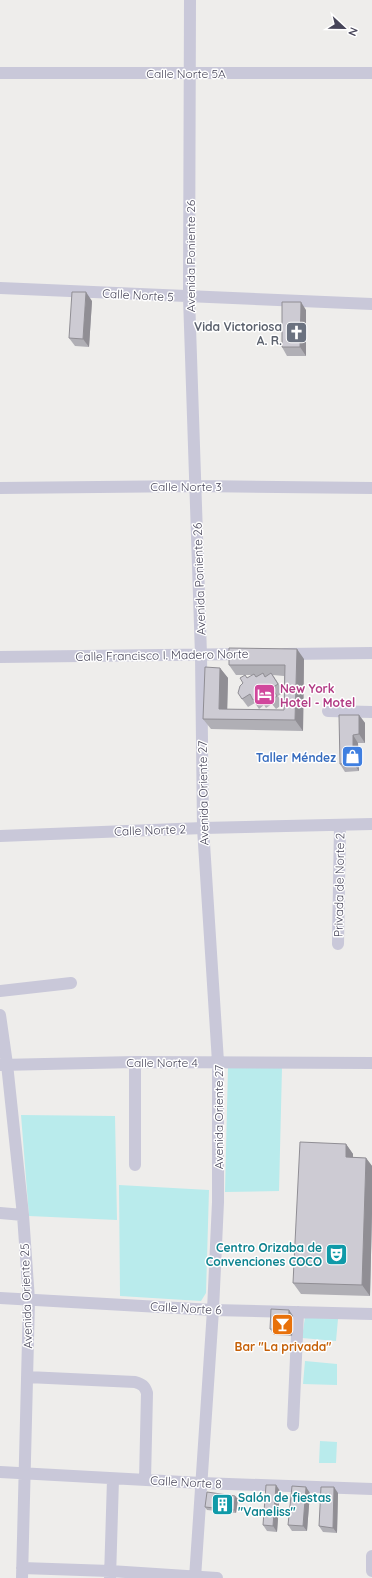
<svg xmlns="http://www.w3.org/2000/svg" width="372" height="1578" font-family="Quicksand,sans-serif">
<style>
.green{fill:#b9ebec}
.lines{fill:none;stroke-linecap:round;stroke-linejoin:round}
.minor{stroke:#c9c8d9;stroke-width:12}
.wall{fill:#b0afb5;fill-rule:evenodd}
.shaded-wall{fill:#908e94}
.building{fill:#cdcbd3;stroke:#908e94}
.labels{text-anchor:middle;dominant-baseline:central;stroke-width:3;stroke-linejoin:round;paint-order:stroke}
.street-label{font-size:12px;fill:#464458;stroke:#fff}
.worship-label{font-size:12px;font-weight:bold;fill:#5b616d;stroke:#fff;text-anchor:end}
.hotel-label{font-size:12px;font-weight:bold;fill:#b23c85;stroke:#fff;text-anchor:start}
.shop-label{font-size:12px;font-weight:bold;fill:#366cbe;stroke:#fff;text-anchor:end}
.culture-label{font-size:12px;font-weight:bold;fill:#0d838f;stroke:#fff;text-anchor:end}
.food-label{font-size:12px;font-weight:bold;fill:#c56008;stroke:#fff}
</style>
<rect width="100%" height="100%" fill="#eeedeb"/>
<path class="green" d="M228,1066L282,1068L279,1191L225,1192Z
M21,1115L115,1116L117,1220L29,1216Z
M119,1185L209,1190L206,1293L201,1301L120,1296Z
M305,1317L338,1319L336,1341L302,1338Z
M305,1361L337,1364V1385L303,1384Z
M320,1441L337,1442L336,1463H319Z"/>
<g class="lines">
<path class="minor" d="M190,0L189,297L201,655L203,828L218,1062V1202L213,1310L195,1578
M0,73H372
M0,288L372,304
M0,488L196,486L372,488
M285,654L372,653
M0,657L245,654
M328,711L372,712
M0,836L203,828L372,824
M338,944L340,826
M0,991L71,983
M0,1015L7,1064L23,1215L29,1300L22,1578
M135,1062V1165
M0,1065L135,1062L372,1063
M0,1213L23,1215
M0,1298L213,1310L372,1314
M27,1377L135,1382C142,1384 145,1386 147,1393L145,1480
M293,1425L298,1312
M0,1472L201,1483L372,1489
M22,1568L110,1571L217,1578
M372,1571V1556
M110,1578L113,1479"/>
</g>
<path class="wall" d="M92,301L89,347L75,346L69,338Z
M306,310V356H287L282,347Z
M304,659L303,731L211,729L203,719L220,668L228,678L227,709L284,710V676L273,675L284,692L278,696L283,704L276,709L272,704L266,708L264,705L259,709L255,703L248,707L242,699L243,683L245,675H236L229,665ZM245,675H252L247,678Z
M359,715L365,723V743H358L359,771L345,772L340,764Z
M346,1144L353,1154V1157L366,1158L372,1166V1213L370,1296L301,1294L293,1283Z
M289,1310L293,1316L292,1336L274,1335L270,1329Z
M276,1485L280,1491L277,1532L267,1531L263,1525Z
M310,1493L307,1531H292L288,1525Z
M338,1493L337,1533L323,1532L319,1526Z
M235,1496L238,1499L236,1513L207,1510L205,1507Z"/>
<path class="shaded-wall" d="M86,292L92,301L89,347L83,339Z
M301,302L306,310V356L300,347Z
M297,649L304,659L303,731L295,720Z
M220,668L228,678L227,719L219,709Z
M359,715L365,723V743L359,734Z
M353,735L358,743L359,771L353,763Z
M346,1144L353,1154V1168L346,1157Z
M366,1158L372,1166V1213L370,1296L362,1285Z
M289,1310L293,1316L292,1336L288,1330Z
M276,1485L280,1491L277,1532L273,1526Z
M306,1487L310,1493L307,1531L303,1526Z
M334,1487L338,1493L337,1533L333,1528Z
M235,1496L238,1499L236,1513L234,1510Z"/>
<path class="building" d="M72,292H86L83,339L69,338Z
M282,302H301L300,347H282Z
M229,648L297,649L295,720L203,719L205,667L220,668L219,709L284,710L285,665H229Z
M263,673L265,677L271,673L278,684L272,688L277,696L270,701L267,696L260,700L258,697L253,700L250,694L242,699L238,693L240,686L243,683L240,678L245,675L247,678L254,674L256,677Z
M339,715H359V734L353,735V763L340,764Z
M300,1142L346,1144V1157L366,1158L362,1285L293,1283Z
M271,1309L289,1310L288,1330L270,1329Z
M266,1485H276L273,1526L263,1525Z
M292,1486L306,1487L303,1526L288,1525Z
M321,1487H334L333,1528L319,1526Z
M207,1492L235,1496L234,1510L205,1507Z"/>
<defs>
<symbol id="church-square" viewBox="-11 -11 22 22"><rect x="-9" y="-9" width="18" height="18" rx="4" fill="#6b7280" stroke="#fff"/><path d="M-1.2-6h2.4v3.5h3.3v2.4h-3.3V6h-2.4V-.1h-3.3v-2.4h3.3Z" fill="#fff"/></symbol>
<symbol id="hotel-square" viewBox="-11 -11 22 22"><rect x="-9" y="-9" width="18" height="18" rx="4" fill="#d1479c" stroke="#fff"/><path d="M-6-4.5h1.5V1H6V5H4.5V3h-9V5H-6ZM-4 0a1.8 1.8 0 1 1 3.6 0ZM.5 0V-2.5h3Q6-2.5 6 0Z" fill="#fff"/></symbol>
<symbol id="shop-square" viewBox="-11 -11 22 22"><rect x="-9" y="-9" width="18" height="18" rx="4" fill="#3f7fe0" stroke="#fff"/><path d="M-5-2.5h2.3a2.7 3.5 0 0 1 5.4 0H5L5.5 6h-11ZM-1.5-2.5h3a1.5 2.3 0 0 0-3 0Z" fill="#fff"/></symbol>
<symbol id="theatre-square" viewBox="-11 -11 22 22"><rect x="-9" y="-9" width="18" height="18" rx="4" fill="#0f9aa8" stroke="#fff"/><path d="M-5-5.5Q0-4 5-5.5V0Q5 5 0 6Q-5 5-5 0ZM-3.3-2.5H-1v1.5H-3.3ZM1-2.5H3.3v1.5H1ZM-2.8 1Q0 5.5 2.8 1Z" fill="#fff"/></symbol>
<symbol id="bar-square" viewBox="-11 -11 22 22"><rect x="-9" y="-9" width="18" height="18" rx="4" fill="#e8710a" stroke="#fff"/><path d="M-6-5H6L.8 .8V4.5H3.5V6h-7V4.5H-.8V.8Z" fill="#fff"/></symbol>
<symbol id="building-square" viewBox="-11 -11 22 22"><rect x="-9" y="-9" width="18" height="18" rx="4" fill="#0f9aa8" stroke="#fff"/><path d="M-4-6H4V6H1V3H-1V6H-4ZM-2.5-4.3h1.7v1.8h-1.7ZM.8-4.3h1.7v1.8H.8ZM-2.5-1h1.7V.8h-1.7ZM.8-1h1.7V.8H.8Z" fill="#fff"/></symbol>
</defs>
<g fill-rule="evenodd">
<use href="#church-square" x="284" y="320" width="25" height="25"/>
<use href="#hotel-square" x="252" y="682" width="25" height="25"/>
<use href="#shop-square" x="340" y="744" width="25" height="25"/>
<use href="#theatre-square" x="324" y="1242" width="25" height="25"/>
<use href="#bar-square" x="270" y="1312" width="25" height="25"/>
<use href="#building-square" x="210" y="1492" width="25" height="25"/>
</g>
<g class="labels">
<g class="street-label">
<text x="186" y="73">Calle Norte 5A</text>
<text transform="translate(190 256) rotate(-90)">Avenida Poniente 26</text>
<text transform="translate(138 295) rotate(3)">Calle Norte 5</text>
<text x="186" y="486">Calle Norte 3</text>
<text transform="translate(199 579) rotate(-92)">Avenida Poniente 26</text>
<text transform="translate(162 655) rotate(-1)">Calle Francisco I. Madero Norte</text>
<text transform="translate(203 793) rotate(-91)">Avenida Oriente 27</text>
<text transform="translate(150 830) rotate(-2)">Calle Norte 2</text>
<text transform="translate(339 885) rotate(-89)">Privada de Norte 2</text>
<text x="162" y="1062">Calle Norte 4</text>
<text transform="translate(218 1117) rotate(-90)">Avenida Oriente 27</text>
<text transform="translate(26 1296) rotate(-92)">Avenida Oriente 25</text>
<text transform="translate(186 1308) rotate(3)">Calle Norte 6</text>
<text transform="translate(186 1482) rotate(3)">Calle Norte 8</text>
</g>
<g class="worship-label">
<text x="282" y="326">Vida Victoriosa<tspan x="282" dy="14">A. R.</tspan></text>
</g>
<g class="hotel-label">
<text x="280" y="688">New York<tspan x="280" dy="14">Hotel - Motel</tspan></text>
</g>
<g class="shop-label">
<text x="336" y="757">Taller Méndez</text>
</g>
<g class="culture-label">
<text x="322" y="1247">Centro Orizaba de<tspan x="322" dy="14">Convenciones COCO</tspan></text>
<text x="238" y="1497" text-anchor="start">Salón de fiestas<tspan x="238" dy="14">"Vaneliss"</tspan></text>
</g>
<g class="food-label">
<text x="283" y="1346">Bar "La privada"</text>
</g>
</g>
<g transform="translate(344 28) rotate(112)" stroke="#ffffff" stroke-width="3" paint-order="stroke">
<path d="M0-3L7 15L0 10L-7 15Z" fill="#464458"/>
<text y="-6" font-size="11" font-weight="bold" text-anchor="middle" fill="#464458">N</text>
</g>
</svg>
